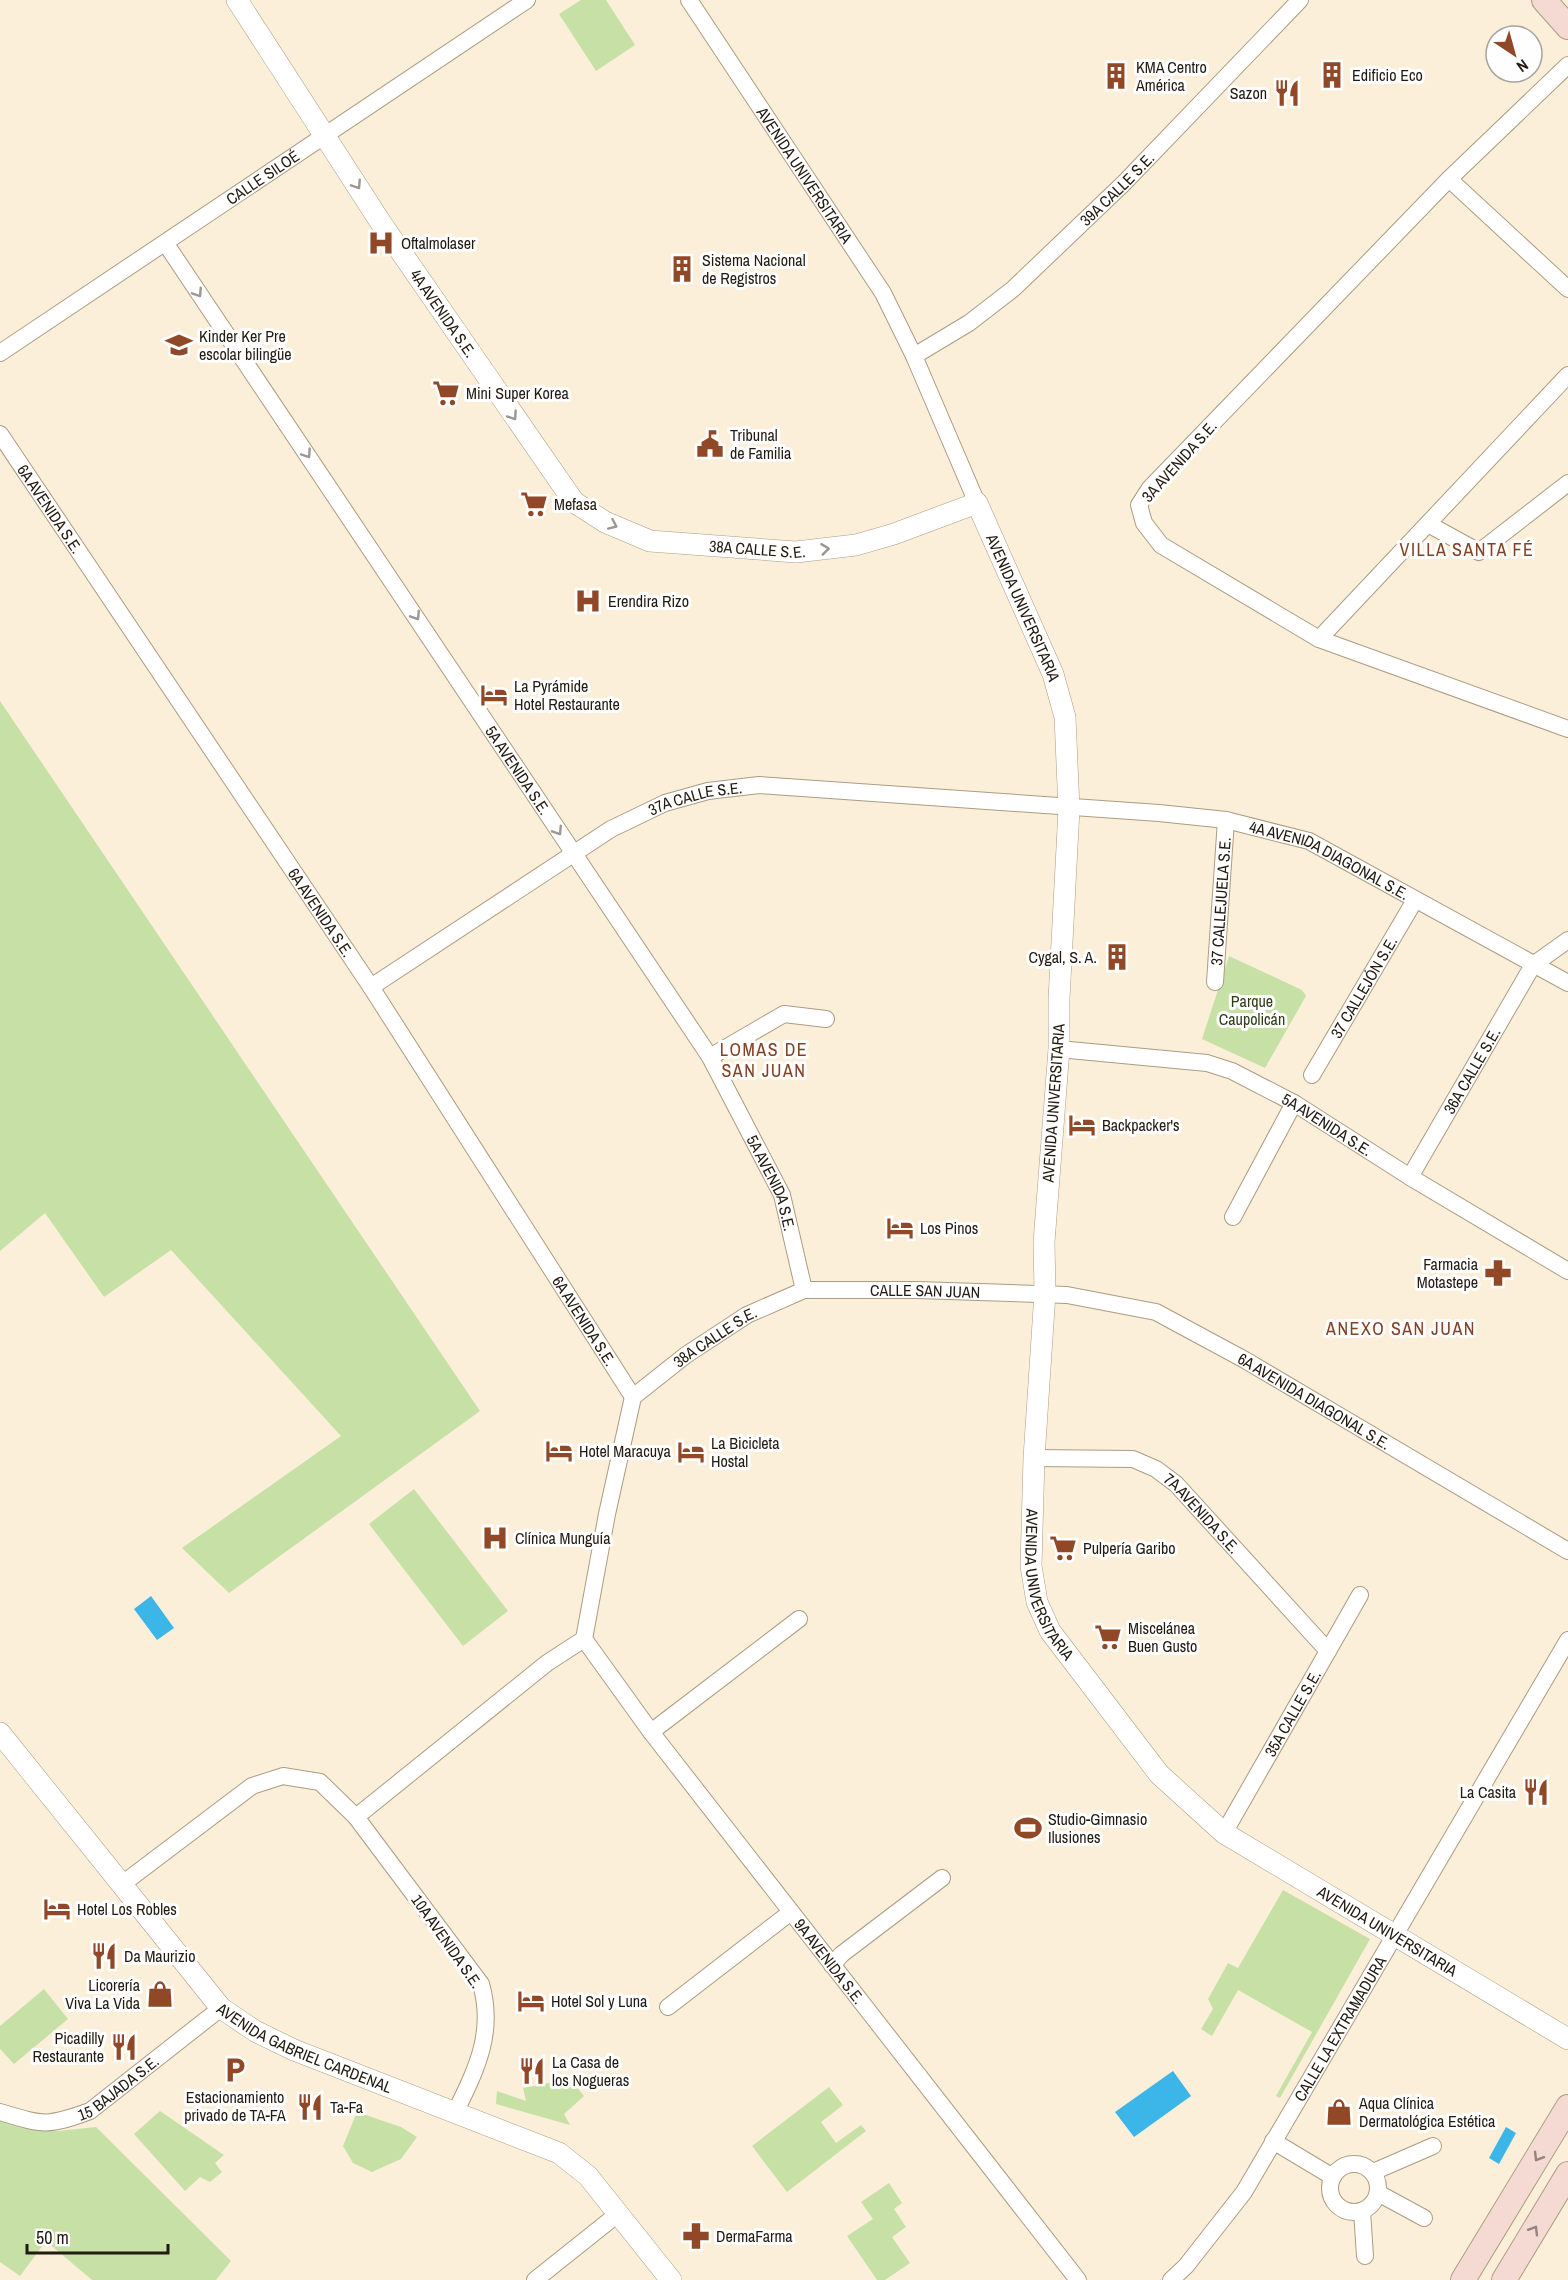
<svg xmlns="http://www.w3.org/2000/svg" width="1568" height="2280" font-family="'Archivo Narrow',sans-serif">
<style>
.green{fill:#c7e0a5}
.water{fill:#3cb5e8}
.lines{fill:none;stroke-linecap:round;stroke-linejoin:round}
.minor-casing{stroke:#ab9c82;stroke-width:18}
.tertiary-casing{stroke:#ab9c82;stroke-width:22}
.secondary-casing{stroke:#ab9c82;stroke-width:26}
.minor{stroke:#fff;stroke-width:16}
.tertiary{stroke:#fff;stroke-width:21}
.secondary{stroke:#f4dad3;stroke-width:24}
.oneway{stroke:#9b9894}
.oneway2{stroke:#95847c}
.labels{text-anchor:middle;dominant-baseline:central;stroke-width:6;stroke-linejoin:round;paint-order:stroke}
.poi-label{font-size:16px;fill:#211b11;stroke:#fefefe;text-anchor:start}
.street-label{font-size:16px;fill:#211b11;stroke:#fefefe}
.park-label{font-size:16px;fill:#2e3c16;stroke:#fefefe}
.neighbourhood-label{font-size:18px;letter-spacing:1.5px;fill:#834224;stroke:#fefefe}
</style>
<rect width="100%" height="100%" fill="#fcefd9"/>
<path class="green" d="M581,0H606L635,45L596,71L559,14Z
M0,701L480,1411L229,1593L182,1548L341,1436L171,1250L104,1297L45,1213L0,1251Z
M1229,956L1302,990L1306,996L1265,1068L1202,1039Z
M414,1489L508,1611L463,1646L369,1524Z
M1283,1890L1370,1939L1280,2098L1276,2096L1312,2032L1238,1990L1212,2036L1201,2029L1213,2009L1208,1999L1228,1963L1238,1968Z
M44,1989L68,2019L14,2064L0,2049V2026Z
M570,2079L584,2096L564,2114L570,2125L496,2104L497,2091L526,2101L523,2088Z
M829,2087L843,2105L821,2122L836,2143L861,2125L866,2131L787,2192L752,2146Z
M160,2111L224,2155L215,2163L222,2172L210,2182L200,2177L185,2191L134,2134Z
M357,2112L401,2127L417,2137L401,2159L372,2172L353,2163L343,2146Z
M0,2121L58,2131L96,2127L231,2261L216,2280H92L46,2241L20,2276L0,2262Z
M889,2183L902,2203L894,2209L906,2227L892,2237L910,2263L885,2280H877L847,2236L873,2219L861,2202Z"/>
<path class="water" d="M151,1596L174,1628L157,1640L134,1609Z
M1173,2071L1191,2096L1134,2137L1115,2112Z
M1506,2127L1516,2133L1499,2164L1489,2158Z"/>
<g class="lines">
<defs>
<g id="minor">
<path id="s1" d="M689,0L883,293L914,356L977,503"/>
<path d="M1568,65L1449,179L1150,488L1139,505L1144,523L1161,545L1319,639L1568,729"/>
<path d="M1449,179L1568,289"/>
<path id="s2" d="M166,244L710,1057L782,1195L804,1290"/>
<path id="s3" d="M0,353L527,0"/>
<path id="s4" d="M914,356L969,323L1013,289L1124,183L1300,0"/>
<path id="s5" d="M0,434L371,987L633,1397"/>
<path d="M1428,524L1479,552L1568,483"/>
<path d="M1319,639L1568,375"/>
<path id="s6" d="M1215,982L1226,820"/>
<path id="s7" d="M371,987L611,829L665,803L708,791L759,785L1159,813L1226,820L1309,841L1568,983"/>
<path id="s8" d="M1059,1049L1207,1063L1232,1071L1294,1103L1410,1177L1568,1271"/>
<path d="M710,1057L784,1014L826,1019"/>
<path id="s9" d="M1312,1075L1415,900"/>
<path id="s10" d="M1410,1177L1533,965L1568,940"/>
<path d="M1233,1217L1294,1103"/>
<path id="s11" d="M633,1397L686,1355L747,1315L804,1290H917L1067,1295L1156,1312L1245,1360L1568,1551"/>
<path id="s12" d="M1034,1458L1133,1459L1156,1469L1176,1484L1328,1651"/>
<path id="s13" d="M584,1639L651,1732L1078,2280"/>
<path d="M651,1732L799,1619"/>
<path d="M356,1817L547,1663L584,1639L607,1514L633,1397"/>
<path id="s14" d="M1224,1833L1360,1595"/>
<path d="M121,1885L252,1786L283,1776L320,1782L356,1817L481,1984C495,2033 476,2070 455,2113"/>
<path d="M832,1965L842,1954L942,1878"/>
<path d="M668,2007L791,1912"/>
<path id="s15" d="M0,2112C43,2125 47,2127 90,2111L221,2008"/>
<path d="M1273,2141L1333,2177"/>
<circle cx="1354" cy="2188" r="24"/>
<path d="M1373,2172L1433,2146"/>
<path d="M1378,2193L1424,2218"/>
<path d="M1362,2211L1365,2256"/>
<path d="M535,2280L619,2213"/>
<path id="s16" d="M1171,2280L1186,2266L1244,2192L1568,1640"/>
</g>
<g id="tertiary">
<path id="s17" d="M237,0L381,223L574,502L605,522L650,541L796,552L856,545L894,534L977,503L1053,674L1065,717L1069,809L1059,999V1049L1044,1242L1045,1293L1034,1458L1031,1566L1037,1602L1050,1631L1159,1774L1224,1833L1568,2039"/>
<path id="s18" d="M0,1733L221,2008L255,2031L294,2050L559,2153L588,2176L671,2280"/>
</g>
<path id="secondary" d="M1544,0L1568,27
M1463,2280L1568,2107
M1504,2280L1568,2174"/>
</defs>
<use href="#minor" class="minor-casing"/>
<use href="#tertiary" class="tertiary-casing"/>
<use href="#secondary" class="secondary-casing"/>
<use href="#minor" class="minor"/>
<use href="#tertiary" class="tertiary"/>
<use href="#secondary" class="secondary"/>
</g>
<defs><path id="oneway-chevron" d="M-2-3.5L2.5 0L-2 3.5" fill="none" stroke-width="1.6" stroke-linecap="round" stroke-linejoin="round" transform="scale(1.5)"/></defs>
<g class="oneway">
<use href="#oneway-chevron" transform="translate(357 185) rotate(57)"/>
<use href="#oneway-chevron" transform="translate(198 293) rotate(57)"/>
<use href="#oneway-chevron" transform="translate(513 416) rotate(56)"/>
<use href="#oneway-chevron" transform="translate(307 454) rotate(56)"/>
<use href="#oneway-chevron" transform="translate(613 525) rotate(24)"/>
<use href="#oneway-chevron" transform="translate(825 549) rotate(-7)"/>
<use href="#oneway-chevron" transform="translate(416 616) rotate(57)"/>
<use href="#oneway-chevron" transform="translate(558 831) rotate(57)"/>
</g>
<g class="oneway2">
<use href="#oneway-chevron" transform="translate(1538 2157) rotate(121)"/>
<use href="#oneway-chevron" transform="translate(1534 2230) rotate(-59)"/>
</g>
<defs>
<symbol id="building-bare" viewBox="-9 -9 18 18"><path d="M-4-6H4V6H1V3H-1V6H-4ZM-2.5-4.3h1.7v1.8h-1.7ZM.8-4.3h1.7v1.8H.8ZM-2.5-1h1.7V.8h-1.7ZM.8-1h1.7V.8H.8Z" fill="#904826" stroke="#fefefe" stroke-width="2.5" paint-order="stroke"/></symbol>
<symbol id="restaurant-bare" viewBox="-9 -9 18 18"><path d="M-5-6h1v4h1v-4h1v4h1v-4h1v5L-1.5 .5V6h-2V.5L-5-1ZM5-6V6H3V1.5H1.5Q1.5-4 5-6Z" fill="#904826" stroke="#fefefe" stroke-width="2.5" paint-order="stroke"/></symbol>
<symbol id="hospital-bare" viewBox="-9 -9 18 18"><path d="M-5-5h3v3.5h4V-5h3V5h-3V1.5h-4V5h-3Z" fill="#904826" stroke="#fefefe" stroke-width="2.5" paint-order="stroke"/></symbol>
<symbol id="school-bare" viewBox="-9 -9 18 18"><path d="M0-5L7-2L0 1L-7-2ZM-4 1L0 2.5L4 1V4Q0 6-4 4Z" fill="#904826" stroke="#fefefe" stroke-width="2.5" paint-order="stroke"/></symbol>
<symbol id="supermarket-bare" viewBox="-9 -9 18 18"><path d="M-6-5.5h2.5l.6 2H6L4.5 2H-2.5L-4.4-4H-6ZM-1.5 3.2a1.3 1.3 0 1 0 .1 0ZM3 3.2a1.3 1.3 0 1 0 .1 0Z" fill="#904826" stroke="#fefefe" stroke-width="2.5" paint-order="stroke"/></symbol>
<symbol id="civic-bare" viewBox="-9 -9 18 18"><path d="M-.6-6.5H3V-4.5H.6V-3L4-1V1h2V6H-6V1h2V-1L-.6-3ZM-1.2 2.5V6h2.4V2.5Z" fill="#904826" stroke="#fefefe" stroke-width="2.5" paint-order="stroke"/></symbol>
<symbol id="hotel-bare" viewBox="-9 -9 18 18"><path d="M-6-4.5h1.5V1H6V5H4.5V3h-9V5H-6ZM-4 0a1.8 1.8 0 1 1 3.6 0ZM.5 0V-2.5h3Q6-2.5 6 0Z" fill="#904826" stroke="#fefefe" stroke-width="2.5" paint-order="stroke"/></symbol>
<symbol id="pharmacy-bare" viewBox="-9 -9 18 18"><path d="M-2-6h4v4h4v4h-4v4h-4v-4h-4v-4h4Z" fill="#904826" stroke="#fefefe" stroke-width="2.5" paint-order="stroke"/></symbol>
<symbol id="stadium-bare" viewBox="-9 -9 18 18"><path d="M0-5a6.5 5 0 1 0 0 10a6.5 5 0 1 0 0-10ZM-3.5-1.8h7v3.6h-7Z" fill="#904826" stroke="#fefefe" stroke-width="2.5" paint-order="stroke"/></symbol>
<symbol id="shop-bare" viewBox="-9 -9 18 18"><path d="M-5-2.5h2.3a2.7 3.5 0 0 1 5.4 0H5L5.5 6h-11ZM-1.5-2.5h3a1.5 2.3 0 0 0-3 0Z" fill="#904826" stroke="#fefefe" stroke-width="2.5" paint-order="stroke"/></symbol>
<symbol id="parking-bare" viewBox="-9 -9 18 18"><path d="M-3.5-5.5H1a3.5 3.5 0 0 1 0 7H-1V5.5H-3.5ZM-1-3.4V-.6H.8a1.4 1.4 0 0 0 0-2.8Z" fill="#904826" stroke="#fefefe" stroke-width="2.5" paint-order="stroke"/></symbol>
</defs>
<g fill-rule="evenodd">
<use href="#building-bare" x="1313" y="56" width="38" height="38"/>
<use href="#building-bare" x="1097" y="57" width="38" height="38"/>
<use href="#restaurant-bare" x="1268" y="74" width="38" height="38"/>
<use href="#hospital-bare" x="362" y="224" width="38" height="38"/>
<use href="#building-bare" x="663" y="250" width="38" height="38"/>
<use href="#school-bare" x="160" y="326" width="38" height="38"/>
<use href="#supermarket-bare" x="427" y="374" width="38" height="38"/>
<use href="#civic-bare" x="691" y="425" width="38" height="38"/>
<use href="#supermarket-bare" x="515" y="485" width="38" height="38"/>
<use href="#hospital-bare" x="569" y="582" width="38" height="38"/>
<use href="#hotel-bare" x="475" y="676" width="38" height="38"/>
<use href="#building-bare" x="1098" y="938" width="38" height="38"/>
<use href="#hotel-bare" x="1063" y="1106" width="38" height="38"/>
<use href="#hotel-bare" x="881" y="1209" width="38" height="38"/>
<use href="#pharmacy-bare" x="1479" y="1254" width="38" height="38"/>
<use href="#hotel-bare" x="540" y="1432" width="38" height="38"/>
<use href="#hotel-bare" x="672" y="1433" width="38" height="38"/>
<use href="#hospital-bare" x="476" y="1519" width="38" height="38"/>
<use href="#supermarket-bare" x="1044" y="1529" width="38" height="38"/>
<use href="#supermarket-bare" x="1089" y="1618" width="38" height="38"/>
<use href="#restaurant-bare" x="1517" y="1773" width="38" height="38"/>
<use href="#stadium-bare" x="1009" y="1809" width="38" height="38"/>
<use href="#hotel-bare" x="38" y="1890" width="38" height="38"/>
<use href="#restaurant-bare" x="85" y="1937" width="38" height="38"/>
<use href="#shop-bare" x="141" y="1975" width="38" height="38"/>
<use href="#hotel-bare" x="512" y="1982" width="38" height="38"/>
<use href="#restaurant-bare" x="105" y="2028" width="38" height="38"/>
<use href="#parking-bare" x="216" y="2051" width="38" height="38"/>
<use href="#restaurant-bare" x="513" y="2052" width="38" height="38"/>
<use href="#restaurant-bare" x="291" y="2088" width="38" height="38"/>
<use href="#shop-bare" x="1320" y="2093" width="38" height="38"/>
<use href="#pharmacy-bare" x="677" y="2217" width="38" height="38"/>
</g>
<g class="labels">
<g class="poi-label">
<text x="1136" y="67">KMA Centro<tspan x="1136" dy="18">América</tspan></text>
<text x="1352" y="75">Edificio Eco</text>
<text x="1267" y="93" text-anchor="end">Sazon</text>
<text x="401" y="243">Oftalmolaser</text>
<text x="702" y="260">Sistema Nacional<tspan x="702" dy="18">de Registros</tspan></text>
<text x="199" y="336">Kinder Ker Pre<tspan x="199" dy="18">escolar bilingüe</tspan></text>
<text x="466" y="393">Mini Super Korea</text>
<text x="730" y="435">Tribunal<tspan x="730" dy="18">de Familia</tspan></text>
<text x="554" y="504">Mefasa</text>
<text x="608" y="601">Erendira Rizo</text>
<text x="514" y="686">La Pyrámide<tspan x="514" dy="18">Hotel Restaurante</tspan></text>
<text x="1097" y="957" text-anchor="end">Cygal, S. A.</text>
<text x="1102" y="1125">Backpacker's</text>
<text x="920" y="1228">Los Pinos</text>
<text x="1478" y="1264" text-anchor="end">Farmacia<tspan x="1478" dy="18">Motastepe</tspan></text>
<text x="711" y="1443">La Bicicleta<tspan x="711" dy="18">Hostal</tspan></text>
<text x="579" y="1451">Hotel Maracuya</text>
<text x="515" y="1538">Clínica Munguía</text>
<text x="1083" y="1548">Pulpería Garibo</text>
<text x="1128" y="1628">Miscelánea<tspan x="1128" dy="18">Buen Gusto</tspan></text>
<text x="1516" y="1792" text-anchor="end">La Casita</text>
<text x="1048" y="1819">Studio-Gimnasio<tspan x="1048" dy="18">Ilusiones</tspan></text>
<text x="77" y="1909">Hotel Los Robles</text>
<text x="124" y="1956">Da Maurizio</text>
<text x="140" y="1985" text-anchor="end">Licorería<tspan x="140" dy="18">Viva La Vida</tspan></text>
<text x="551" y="2001">Hotel Sol y Luna</text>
<text x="104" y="2038" text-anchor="end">Picadilly<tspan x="104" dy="18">Restaurante</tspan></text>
<text x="552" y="2062">La Casa de<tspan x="552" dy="18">los Nogueras</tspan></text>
<text x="235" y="2097" text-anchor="middle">Estacionamiento<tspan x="235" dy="18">privado de TA-FA</tspan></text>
<text x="1359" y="2103">Aqua Clínica<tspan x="1359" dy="18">Dermatológica Estética</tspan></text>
<text x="330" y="2107">Ta-Fa</text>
<text x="716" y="2236">DermaFarma</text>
</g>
<g class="street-label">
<text stroke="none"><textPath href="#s1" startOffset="210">AVENIDA UNIVERSITARIA</textPath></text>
<text stroke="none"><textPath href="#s3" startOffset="316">CALLE SILOÉ</textPath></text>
<text stroke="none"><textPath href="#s4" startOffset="264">39A CALLE S.E.</textPath></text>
<text stroke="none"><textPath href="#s17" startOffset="375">4A AVENIDA S.E.</textPath></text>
<text transform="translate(1179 461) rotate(-48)">3A AVENIDA S.E.</text>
<text stroke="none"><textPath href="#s5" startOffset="90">6A AVENIDA S.E.</textPath></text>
<text stroke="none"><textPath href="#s17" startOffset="798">38A CALLE S.E.</textPath></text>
<text stroke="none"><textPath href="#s17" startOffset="1140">AVENIDA UNIVERSITARIA</textPath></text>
<text stroke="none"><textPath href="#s2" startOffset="633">5A AVENIDA S.E.</textPath></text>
<text stroke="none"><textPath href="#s7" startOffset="378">37A CALLE S.E.</textPath></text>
<text stroke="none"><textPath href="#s7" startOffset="1023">4A AVENIDA DIAGONAL S.E.</textPath></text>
<text stroke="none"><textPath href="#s6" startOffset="81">37 CALLEJUELA S.E.</textPath></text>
<text stroke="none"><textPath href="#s5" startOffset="576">6A AVENIDA S.E.</textPath></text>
<text stroke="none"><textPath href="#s9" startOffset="102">37 CALLEJÓN S.E.</textPath></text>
<text stroke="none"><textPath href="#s10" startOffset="123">36A CALLE S.E.</textPath></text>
<text transform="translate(1053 1103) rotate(-86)">AVENIDA UNIVERSITARIA</text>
<text stroke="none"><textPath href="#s8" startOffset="284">5A AVENIDA S.E.</textPath></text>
<text stroke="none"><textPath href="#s2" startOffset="1119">5A AVENIDA S.E.</textPath></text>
<text stroke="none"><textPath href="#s11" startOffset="324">CALLE SAN JUAN</textPath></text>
<text stroke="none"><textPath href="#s5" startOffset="1062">6A AVENIDA S.E.</textPath></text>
<text stroke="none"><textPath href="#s11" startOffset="102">38A CALLE S.E.</textPath></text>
<text stroke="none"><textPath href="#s11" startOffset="738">6A AVENIDA DIAGONAL S.E.</textPath></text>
<text stroke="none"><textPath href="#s12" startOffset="188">7A AVENIDA S.E.</textPath></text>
<text stroke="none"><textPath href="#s17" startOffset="2130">AVENIDA UNIVERSITARIA</textPath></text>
<text stroke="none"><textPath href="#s14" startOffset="138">35A CALLE S.E.</textPath></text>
<text stroke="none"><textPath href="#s17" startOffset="2634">AVENIDA UNIVERSITARIA</textPath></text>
<text transform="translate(447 1941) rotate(55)">10A AVENIDA S.E.</text>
<text stroke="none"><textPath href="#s13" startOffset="405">9A AVENIDA S.E.</textPath></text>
<text stroke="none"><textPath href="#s16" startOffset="304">CALLE LA EXTRAMADURA</textPath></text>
<text stroke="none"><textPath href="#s18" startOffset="446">AVENIDA GABRIEL CARDENAL</textPath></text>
<text stroke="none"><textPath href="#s15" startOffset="129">15 BAJADA S.E.</textPath></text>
</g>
<g class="park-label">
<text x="1252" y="1001">Parque<tspan x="1252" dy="18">Caupolicán</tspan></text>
</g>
<g class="neighbourhood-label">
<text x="1467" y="549">VILLA SANTA FÉ</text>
<text x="764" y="1049">LOMAS DE<tspan x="764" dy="21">SAN JUAN</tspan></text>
<text x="1401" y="1328">ANEXO SAN JUAN</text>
</g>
</g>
<g transform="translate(1514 54) rotate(144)"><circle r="28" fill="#fefefe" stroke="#a6a39f" stroke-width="1.5"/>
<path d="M0-4.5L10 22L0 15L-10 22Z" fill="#904826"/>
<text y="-9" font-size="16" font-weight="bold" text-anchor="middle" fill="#211b11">N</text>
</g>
<path d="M27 2244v9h141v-9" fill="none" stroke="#211b11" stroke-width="3"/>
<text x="36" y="2244" font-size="18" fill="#211b11" stroke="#fefefe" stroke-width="4.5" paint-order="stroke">50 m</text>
</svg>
